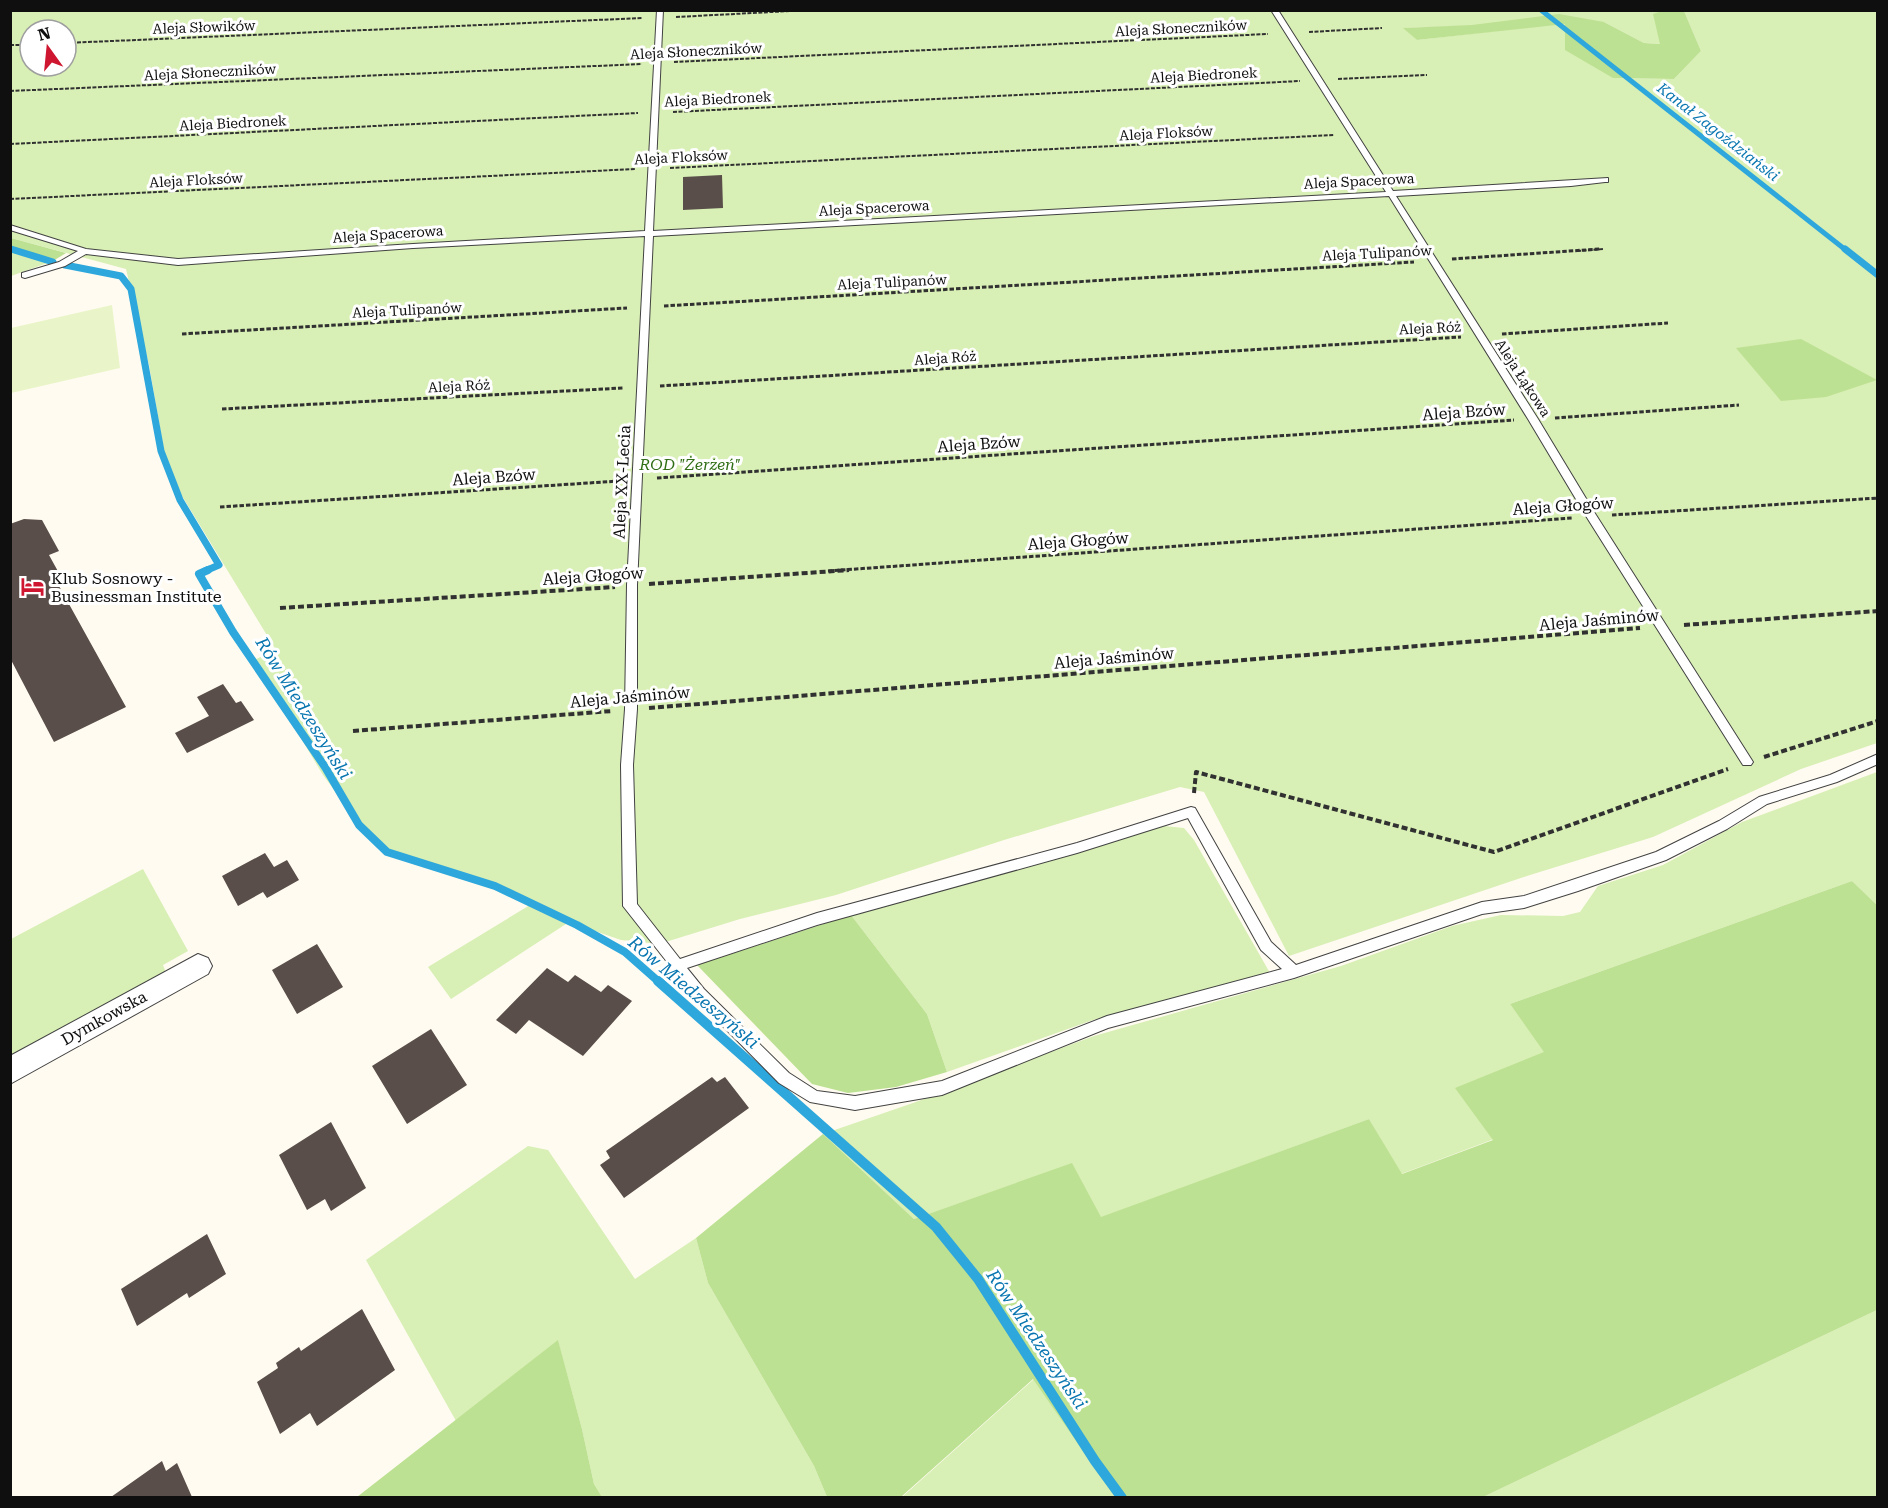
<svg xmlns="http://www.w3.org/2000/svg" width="1888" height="1508" font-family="'Roboto Serif',serif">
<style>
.green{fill:#d8efb5;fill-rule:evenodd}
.forest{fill:#bde192}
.pitch{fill:#e9f5c8}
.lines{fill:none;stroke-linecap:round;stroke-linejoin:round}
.stream-far3{stroke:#2da7dc;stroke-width:5}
.stream-far2{stroke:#2da7dc;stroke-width:7}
.stream-far1{stroke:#2da7dc;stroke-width:8}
.stream{stroke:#2da7dc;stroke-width:10}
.building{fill:#594e4a}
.lane-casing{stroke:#424242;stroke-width:2}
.street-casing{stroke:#424242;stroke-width:2}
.path-far2{stroke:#313131;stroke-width:2;stroke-dasharray:4 1.5;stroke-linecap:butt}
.path-far1{stroke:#313131;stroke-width:3;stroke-dasharray:4.5 2;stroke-linecap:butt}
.path{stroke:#313131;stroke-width:4;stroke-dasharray:6 3;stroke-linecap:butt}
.lane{fill:#fff;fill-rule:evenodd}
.street{fill:#fff;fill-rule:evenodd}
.labels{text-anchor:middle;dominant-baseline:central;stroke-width:6;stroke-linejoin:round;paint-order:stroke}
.far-street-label{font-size:14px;fill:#0f0f0f;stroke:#fff}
.far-water-label{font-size:15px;font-style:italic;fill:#0976b0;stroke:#fff}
.street-label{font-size:16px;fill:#0f0f0f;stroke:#fff}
.park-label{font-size:16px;font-style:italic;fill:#316f17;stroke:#fff}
.poi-label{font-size:16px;fill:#0f0f0f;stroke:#fff;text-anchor:start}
.water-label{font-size:18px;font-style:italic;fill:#0976b0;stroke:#fff}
</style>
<rect width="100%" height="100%" fill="#fffbf0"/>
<path class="green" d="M1664,10L1654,14L1661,44L1644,43L1604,22L1404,28L1417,40L1565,23L1613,78L1674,79L1701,51L1684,11H1877V743L1801,769L1653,837L1530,875L1289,956L1204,792L1180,787L1004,840L836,895L740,919L659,944L621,940L569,922L451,999L428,967L530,905L489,887L376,846L323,775L254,660L276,650L168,473L149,365L126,269L11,238L10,11ZM30,30H66V66H30Z
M11,249L53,261L11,276Z
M1877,772V905L1852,881L1510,1004L1545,1052L1494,1139L1401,1174L1369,1119L1101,1218L1072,1164L914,1219L823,1134L913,1103L1094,1036L1341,966L1452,926L1501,915L1563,916L1580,912L1598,886L1663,865L1742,822Z
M1164,826L1184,828L1194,840L1270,973L1093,1020L947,1072L927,1014L851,915Z
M143,869L188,951L163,965L166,973L11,1061V939Z
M528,1146L548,1150L635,1279L696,1238L708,1283L814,1466L827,1497H602L594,1484L582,1429L558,1341L456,1421L366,1260Z
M1877,1310V1497H1483Z
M1034,1379L1115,1497L901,1498Z"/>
<path class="forest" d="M1664,10L1684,11L1701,51L1674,79L1613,78L1565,50V24L1417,40L1403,28L1472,25L1559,14L1604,22L1644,43L1660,44L1653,14Z
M11,238L66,253L53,261L11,249Z
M1801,339L1877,380L1826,397L1781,401L1736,348Z
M1852,881L1877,905V1310L1483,1497H1115L1033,1379L901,1497H827L814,1466L708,1283L696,1238L823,1134L914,1219L1072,1163L1101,1217L1369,1119L1402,1174L1493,1140L1455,1088L1544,1052L1510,1004Z
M851,915L927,1014L947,1072L896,1087L848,1093L812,1084L697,965Z
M558,1340L582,1429L594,1484L602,1497H357Z"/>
<path class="pitch" d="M112,305L120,368L11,393V328Z"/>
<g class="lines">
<path class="stream-far3" d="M1541,10L1847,251
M10,249L16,251"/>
<path class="stream-far2" d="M11,249L53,262
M1845,249L1878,275
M65,265L121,276L131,289L161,451L180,500L219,565L205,571"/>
<path class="stream-far1" d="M208,570L199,574L233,632L325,767L359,825L387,852L495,886L577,925L625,952L659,982"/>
<path class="stream" d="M658,981L936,1227L978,1279L1095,1461L1122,1498"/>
</g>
<path class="building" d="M722,175L723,208L683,210V177Z
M24,519L42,520L59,551L49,555L60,575L54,577L126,707L54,742L10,658V524Z
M223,684L236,703L241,701L254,720L187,753L175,733L209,716L197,697Z
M265,853L274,867L287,860L299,880L267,898L263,892L238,906L222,876Z
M317,944L343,987L297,1014L272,970Z
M547,968L568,982L575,975L601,992L608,985L632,1001L583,1056L529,1020L516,1034L496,1020Z
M431,1029L467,1085L407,1124L372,1066Z
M712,1077L717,1082L725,1077L749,1108L624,1198L600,1165L610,1158L606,1151Z
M331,1122L366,1188L331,1211L325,1199L307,1210L279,1155Z
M207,1234L226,1274L189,1298L187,1293L137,1326L121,1289Z
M362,1309L395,1370L317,1426L310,1413L280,1434L257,1382L278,1368L276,1363L299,1347L301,1351Z
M162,1461L166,1471L177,1463L192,1497H111Z"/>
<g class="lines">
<defs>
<path id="lane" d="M657,10H663L653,231L1386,192L1271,10H1278L1393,191L1608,178V182H1605L1571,186L1396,196L1538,419L1596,515L1753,762L1751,765H1743L1586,516L1528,419L1389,196L653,236L637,585V709L633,765L637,904L680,959L817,913L1077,843L1191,807L1195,808L1271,942L1296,965L1482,902L1524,896L1656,852L1719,821L1759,797L1830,775L1878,754V764L1837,782L1767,804L1727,829L1666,860L1578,891L1524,908L1482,914L1294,978L1108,1028L942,1095L855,1110L810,1102L779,1083L694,997L675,973L672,972L671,967L623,906L621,765L625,709L627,585L645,236L413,248L178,265L86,254L65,266L25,278L22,277V273L59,262L78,251L10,230V225L86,249L178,259L413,244L645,231ZM1188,818L1261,950L1282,969L1107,1016L942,1081L855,1096L817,1091L789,1073L704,989L687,968L817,925L1077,853Z"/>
<path id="street" d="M198,954L208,958L212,966L208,974L10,1084V1056Z"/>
</defs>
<use href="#lane" class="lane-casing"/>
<use href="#street" class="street-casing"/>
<path class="path-far2" d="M676,17L810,10
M1309,32L1382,28
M66,43L642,18
M10,45H30
M674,62L1268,34
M1338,79L1427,75
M10,91L642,64
M673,112L1300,81
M10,144L638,113
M670,168L1334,135
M10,199L636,169
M1577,251L1604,249"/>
<path class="path-far1" d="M1452,259L1600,249
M664,306L1414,262
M182,334L627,308
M1502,334L1668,323
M660,386L1461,337
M222,409L623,388
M1555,418L1739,405
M657,478L1514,420
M220,507L619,481
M1612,515L1878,498
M828,571L1572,518"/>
<path class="path" d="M649,584L849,570
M280,608L615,587
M1684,625L1878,611
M649,708L1640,628
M353,731L612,711
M1764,757L1878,721
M1194,793L1196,772L1494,852L1728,769"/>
<use href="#lane" class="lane"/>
<use href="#street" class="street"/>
</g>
<defs>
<symbol id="hotel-bare" viewBox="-9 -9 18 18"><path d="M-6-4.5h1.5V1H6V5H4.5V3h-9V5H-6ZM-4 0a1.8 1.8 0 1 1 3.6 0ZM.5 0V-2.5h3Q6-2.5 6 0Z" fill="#cf1630" stroke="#fff" stroke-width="2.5" paint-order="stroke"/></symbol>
</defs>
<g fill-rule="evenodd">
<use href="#hotel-bare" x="16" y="570" width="33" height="33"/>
</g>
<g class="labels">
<g class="far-street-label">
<text transform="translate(204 27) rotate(-2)">Aleja Słowików</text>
<text transform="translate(1181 28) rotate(-3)">Aleja Słoneczników</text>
<text transform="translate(696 51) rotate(-3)">Aleja Słoneczników</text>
<text transform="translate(210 72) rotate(-3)">Aleja Słoneczników</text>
<text transform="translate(1204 75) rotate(-3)">Aleja Biedronek</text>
<text transform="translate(718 99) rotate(-3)">Aleja Biedronek</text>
<text transform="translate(233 123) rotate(-3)">Aleja Biedronek</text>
<text transform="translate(1166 133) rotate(-3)">Aleja Floksów</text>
<text transform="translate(681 157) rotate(-3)">Aleja Floksów</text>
<text transform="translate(196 180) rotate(-3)">Aleja Floksów</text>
<text transform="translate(1359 181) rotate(-3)">Aleja Spacerowa</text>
<text transform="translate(874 208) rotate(-3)">Aleja Spacerowa</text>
<text transform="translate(388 234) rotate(-4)">Aleja Spacerowa</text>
<text transform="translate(1377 253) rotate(-3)">Aleja Tulipanów</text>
<text transform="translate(892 282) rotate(-3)">Aleja Tulipanów</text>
<text transform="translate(407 310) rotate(-3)">Aleja Tulipanów</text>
<text transform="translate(1430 328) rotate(-3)">Aleja Róż</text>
<text transform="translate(945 358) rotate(-4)">Aleja Róż</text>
<text transform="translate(1523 378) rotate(57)">Aleja Łąkowa</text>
<text transform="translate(459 386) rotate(-3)">Aleja Róż</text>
</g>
<g class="far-water-label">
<text transform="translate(1718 132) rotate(38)">Kanał Zagoździański</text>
</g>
<g class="street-label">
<text transform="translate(1464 412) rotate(-4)">Aleja Bzów</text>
<text transform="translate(979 444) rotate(-4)">Aleja Bzów</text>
<text transform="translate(494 477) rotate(-4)">Aleja Bzów</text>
<text transform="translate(622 482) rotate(-87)">Aleja XX-Lecia</text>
<text transform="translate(1563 506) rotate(-4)">Aleja Głogów</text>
<text transform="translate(1078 541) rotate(-4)">Aleja Głogów</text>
<text transform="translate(593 576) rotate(-4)">Aleja Głogów</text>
<text transform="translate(1599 620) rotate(-5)">Aleja Jaśminów</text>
<text transform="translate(1114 658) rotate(-5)">Aleja Jaśminów</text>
<text transform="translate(630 697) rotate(-5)">Aleja Jaśminów</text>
<text transform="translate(104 1018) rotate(-29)">Dymkowska</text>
</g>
<g class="park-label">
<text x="690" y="464">ROD "Żerżeń"</text>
</g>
<g class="poi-label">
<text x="51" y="578">Klub Sosnowy -<tspan x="51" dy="18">Businessman Institute</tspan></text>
</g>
<g class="water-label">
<text transform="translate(304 708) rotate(58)">Rów Miedzeszyński</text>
<text transform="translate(694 992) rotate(40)">Rów Miedzeszyński</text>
<text transform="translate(1037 1339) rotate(56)">Rów Miedzeszyński</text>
</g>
</g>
<rect width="1888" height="1508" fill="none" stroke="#0f0f0f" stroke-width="24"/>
<g transform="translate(48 48) rotate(345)"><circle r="28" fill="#ffffff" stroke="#9f9f9f" stroke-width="1.5"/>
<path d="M0-4.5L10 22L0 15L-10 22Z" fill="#cf1630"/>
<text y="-9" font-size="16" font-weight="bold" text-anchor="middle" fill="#0f0f0f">N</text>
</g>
</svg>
